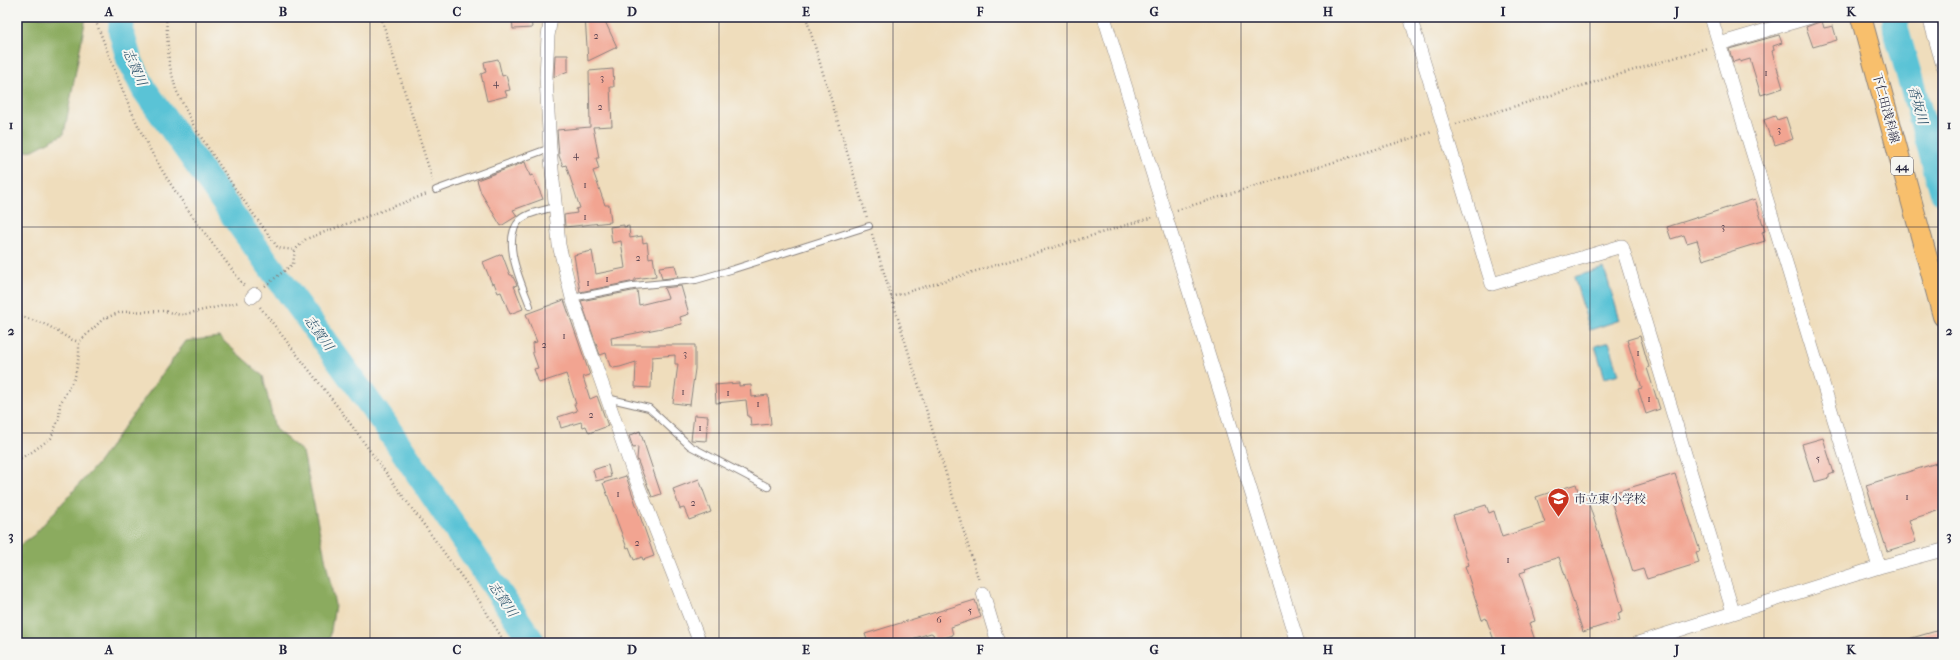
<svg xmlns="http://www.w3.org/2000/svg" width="1960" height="660" font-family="'IM FELL French Canon','Noto Serif JP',serif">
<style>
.forest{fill:#8bab5f;stroke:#56664d}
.water{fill:#5ac3d6;stroke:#3e7288}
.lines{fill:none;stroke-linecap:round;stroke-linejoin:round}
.river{stroke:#5ac3d6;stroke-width:26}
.building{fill:#f2a491}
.lane-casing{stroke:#88807c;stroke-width:8}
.street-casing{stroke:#88807c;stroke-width:14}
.primary-casing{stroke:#88807c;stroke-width:22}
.path{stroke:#88807c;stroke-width:2.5;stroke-dasharray:1 3;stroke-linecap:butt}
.lane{stroke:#fff;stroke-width:6}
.street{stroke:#fff;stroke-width:13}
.primary{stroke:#f8bf6c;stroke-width:20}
.grid{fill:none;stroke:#22223b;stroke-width:1;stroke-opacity:0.55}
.labels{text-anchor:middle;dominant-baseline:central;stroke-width:4;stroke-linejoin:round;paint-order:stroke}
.number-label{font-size:10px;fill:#564250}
.shield{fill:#f6f6f2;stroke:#626272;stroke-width:1}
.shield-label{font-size:11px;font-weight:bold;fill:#22223b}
.street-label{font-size:12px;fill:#22223b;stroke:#f6f6f2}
.poi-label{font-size:12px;fill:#22223b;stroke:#f6f6f2;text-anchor:start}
.water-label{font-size:13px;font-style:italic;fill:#365a71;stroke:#f6f6f2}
.neatline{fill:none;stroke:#22223b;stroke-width:1.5}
.grid-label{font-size:13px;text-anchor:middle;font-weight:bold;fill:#22223b}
</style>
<rect width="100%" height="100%" fill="#f6f6f2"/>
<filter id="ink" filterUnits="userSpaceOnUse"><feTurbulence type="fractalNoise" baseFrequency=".025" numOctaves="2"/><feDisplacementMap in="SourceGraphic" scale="8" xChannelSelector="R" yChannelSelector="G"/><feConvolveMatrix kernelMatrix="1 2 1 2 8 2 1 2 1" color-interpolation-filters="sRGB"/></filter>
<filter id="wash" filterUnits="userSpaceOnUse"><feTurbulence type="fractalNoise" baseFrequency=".012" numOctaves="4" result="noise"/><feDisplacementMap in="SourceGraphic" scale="16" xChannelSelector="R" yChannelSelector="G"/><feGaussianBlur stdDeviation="0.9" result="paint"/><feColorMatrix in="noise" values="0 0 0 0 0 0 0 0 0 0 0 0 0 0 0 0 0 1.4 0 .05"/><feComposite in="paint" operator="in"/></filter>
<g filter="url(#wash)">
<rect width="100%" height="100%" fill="#efddbc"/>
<path class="forest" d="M17,17H86L64,134L33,150L17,153Z
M219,337L263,376L275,429L303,452L335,605L329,643H17V547L34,535L98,463L186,341Z"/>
<path class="water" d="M1604,268L1620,320L1590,330L1574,277Z
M1609,342L1619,374L1605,378L1595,346Z"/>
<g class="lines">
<path class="river" d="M122,17L121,31L129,59L144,89L242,228L384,423L533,643
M1895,17L1896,30L1943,193"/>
</g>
<g id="blocks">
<path class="building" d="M512,17H531L532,28L513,29Z
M585,17H603L617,47L588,61Z
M1822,21L1824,28L1833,26L1837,40L1813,47L1806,27Z
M1779,35L1782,43L1773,46L1774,50L1772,51L1783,88L1761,95L1750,59L1740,62V60L1733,62L1729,49Z
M555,55H568V71L554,77Z
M498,59L502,76L506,75L510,90L505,91L507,96L487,101L481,74L486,72L484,62Z
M613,69L614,87H610L612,126L593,127L599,158H596L599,169L593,171L605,205H609L611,222L565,227L564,215L577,213L576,209L580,208L566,165L563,166L559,156L557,130L590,127L589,71Z
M1775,116L1777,120L1786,117L1793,139L1775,145L1772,136L1770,137L1764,120Z
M525,162L530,176L533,175L543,199L513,210L517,216L501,226L481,193L477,180Z
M1755,199L1765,231L1762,232L1765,241L1703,260L1697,240L1687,243L1684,235L1671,239L1667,227Z
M624,225V227L629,226L630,238L642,236L643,243L647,242L649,258L653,257L656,276L635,279V281L580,292L574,255L592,251L596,274L625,268L621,241L612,243L610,227Z
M502,254L510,275H512L517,285L514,286L523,309L510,314L501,292L498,293L494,283L492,284L483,262Z
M675,265L678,277L662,279L659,267Z
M681,286L689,314L680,317L682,324L611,338L612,345H695V369L690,405L673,403L678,364H675V355L652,357L651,388L635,387L636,362L620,367L613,368L612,366H610L606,353L600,355L581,301L637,290L639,305L668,298L664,288Z
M564,300L590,375L583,377L590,399L597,396L608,426L589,433L586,426L583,427L581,422L561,428L558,417L577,411L574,404H576L566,374L539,383L534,369L538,368L533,354L532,343L537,342L526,314Z
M1640,336L1649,367L1647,368L1660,409L1646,414L1638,389L1642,388L1627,340Z
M739,383V386L751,385L752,397L768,395L771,424L751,426L750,417H748L746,400L716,403L715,385Z
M694,415L708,416L706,441L691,440Z
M640,431L661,494L652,497L637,459L638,447L633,448L629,436Z
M1823,438L1834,473L1829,475V478L1814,482L1802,444Z
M1943,461V509L1909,520L1916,542L1887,551L1866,485Z
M608,465L611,477L596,481L593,470Z
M1675,474L1700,551L1696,552L1699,563L1647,579L1643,569L1633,572L1609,494Z
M626,476L654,556L643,560L642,557L634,560L629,547L627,548L603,483Z
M699,479L711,512L689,520L684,508L680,509L673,489Z
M1576,484L1579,494L1585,492L1616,587L1623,611L1618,613L1620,620L1583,632L1559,557L1525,568L1526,571L1520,573L1535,621L1529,623L1536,643H1495L1486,618L1482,620L1465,566L1469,565L1453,515L1486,505L1489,513L1494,511L1502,537L1545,523L1536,497Z
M975,600L981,617L951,627L953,635L935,641L933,634L931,633L899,643H868L865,634Z
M1943,629V643H1905V640Z"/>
</g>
</g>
<g filter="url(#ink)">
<use href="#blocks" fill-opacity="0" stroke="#88807c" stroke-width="1"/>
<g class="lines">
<defs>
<path id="lane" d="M436,190L550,148
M572,298L633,286L696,280L734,269L869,226
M530,306C522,284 500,240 520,220C529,212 544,210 555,207
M607,398L649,408L690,446L768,487"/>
<path id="street" d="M551,17L548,36L546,77L550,148L559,245L572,298L633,472L700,643
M1104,17L1298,643
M1410,17L1492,284L1622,246L1733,612
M1711,17L1879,567
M1929,17L1943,66
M1719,44L1811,17
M252,297L255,294
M983,593L998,643
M1638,643L1879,567L1943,550"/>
<path id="primary" d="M1861,17L1943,316"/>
</defs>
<use href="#lane" class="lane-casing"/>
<use href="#street" class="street-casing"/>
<use href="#primary" class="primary-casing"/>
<path class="path" d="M94,17C112,62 128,109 151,151C177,199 212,242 244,286
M166,17L169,62L176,90L195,128L234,187L278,248L295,250
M381,17L433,181
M806,17L867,218
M1456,124L1707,48
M1177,210L1432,132
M872,234L979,581
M265,286L293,264L295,250L306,239L427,194
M891,297L1153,217
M260,307L341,411L480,602L505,643
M17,315L47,325L70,339L79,342
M17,460L32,452L51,438L59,418L60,404L75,377L79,355V342L103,319L121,312L164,311L181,315L240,302"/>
<use href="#lane" class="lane"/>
<use href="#street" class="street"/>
<use href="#primary" class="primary"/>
</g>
</g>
<path class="grid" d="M196,17V643M370,17V643M545,17V643M719,17V643M893,17V643M1067,17V643M1241,17V643M1415,17V643M1590,17V643M1764,17V643M17,227H1943M17,433H1943"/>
<defs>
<symbol id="school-pin" viewBox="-11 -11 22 30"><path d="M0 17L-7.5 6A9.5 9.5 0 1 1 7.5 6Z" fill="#c8321e" stroke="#f6f6f2"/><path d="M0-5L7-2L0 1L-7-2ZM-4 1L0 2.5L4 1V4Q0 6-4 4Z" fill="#fff"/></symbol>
</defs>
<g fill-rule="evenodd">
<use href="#school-pin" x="1546" y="486" width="25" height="34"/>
</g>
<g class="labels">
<g class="number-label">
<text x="596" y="36">2</text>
<text x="1766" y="73">1</text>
<text x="602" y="78">3</text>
<text x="496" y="83">4</text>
<text x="600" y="107">2</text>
<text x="1779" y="130">3</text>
<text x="576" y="155">4</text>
<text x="585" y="185">1</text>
<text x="585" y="217">1</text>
<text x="1723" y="227">3</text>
<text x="638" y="258">2</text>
<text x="607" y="279">1</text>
<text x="588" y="283">1</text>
<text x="564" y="336">1</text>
<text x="544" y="345">2</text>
<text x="1638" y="353">1</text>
<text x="685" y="354">3</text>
<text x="683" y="392">1</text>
<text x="728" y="393">1</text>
<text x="1649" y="399">1</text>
<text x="758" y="404">1</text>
<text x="591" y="415">2</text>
<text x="700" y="428">1</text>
<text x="1818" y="459">5</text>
<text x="618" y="494">1</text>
<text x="1907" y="497">1</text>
<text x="693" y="503">2</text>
<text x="637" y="543">2</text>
<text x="1508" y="560">1</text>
<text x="970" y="611">5</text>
<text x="939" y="620">6</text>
</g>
<rect class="shield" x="1891" y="157" width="22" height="18" rx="3"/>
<g class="shield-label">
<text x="1902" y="166">44</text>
</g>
<g class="street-label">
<text transform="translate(1886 108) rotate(75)">下仁田浅科線</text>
</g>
<g class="poi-label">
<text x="1574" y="499">市立東小学校</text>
</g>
<g class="water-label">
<text transform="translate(135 67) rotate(66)">志賀川</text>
<text transform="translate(1918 105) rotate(74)">香坂川</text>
<text transform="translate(319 333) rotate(54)">志賀川</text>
<text transform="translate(503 599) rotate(56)">志賀川</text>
</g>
</g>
<rect width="1960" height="660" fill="none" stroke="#f6f6f2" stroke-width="44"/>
<rect x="22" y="22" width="1916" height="616" class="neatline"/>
<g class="grid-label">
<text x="109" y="16">A</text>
<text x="283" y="16">B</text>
<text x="457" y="16">C</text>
<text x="632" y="16">D</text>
<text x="806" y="16">E</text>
<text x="980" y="16">F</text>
<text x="1154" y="16">G</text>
<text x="1328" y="16">H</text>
<text x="1503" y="16">I</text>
<text x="1677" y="16">J</text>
<text x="1851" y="16">K</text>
<text x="11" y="129">1</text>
<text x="1949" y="129">1</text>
<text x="11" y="335">2</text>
<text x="1949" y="335">2</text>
<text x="11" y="540">3</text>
<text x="1949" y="540">3</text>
<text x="109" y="654">A</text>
<text x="283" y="654">B</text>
<text x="457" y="654">C</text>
<text x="632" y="654">D</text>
<text x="806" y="654">E</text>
<text x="980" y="654">F</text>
<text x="1154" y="654">G</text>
<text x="1328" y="654">H</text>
<text x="1503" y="654">I</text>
<text x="1677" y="654">J</text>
<text x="1851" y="654">K</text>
</g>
</svg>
